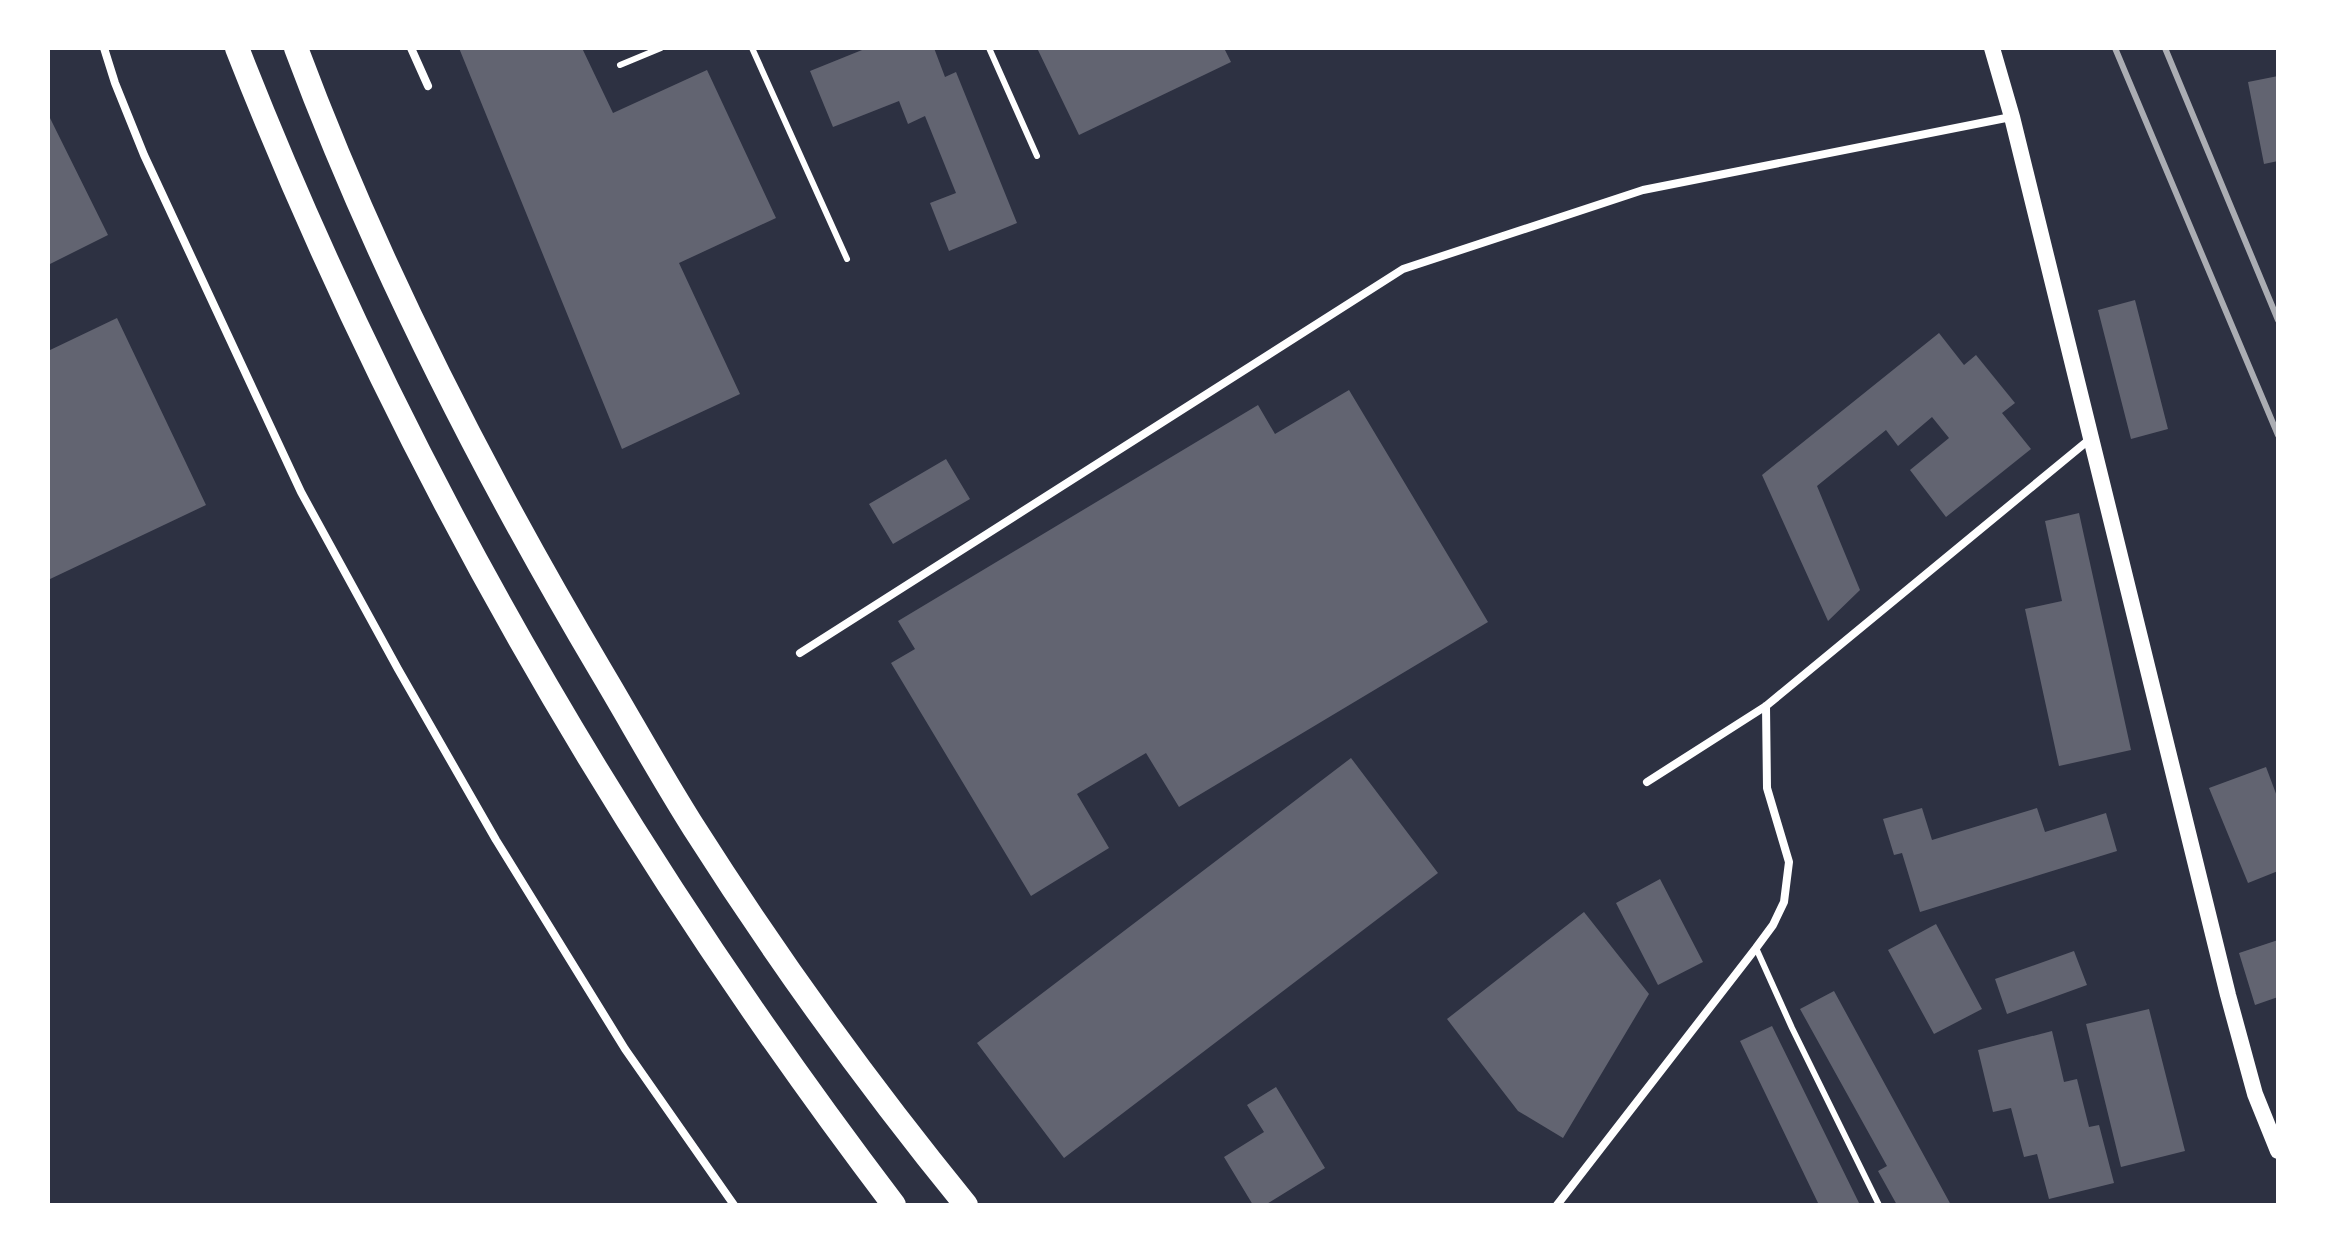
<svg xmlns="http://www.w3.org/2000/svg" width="2326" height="1253" font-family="Helvetica,sans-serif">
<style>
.building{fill:#626471}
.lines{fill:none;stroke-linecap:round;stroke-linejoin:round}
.service{stroke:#fff;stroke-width:6}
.minor{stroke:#fff;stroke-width:8}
.secondary{stroke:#fff;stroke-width:16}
.motorway{stroke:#fff;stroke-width:24}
.rail{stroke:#abadb3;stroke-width:6}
</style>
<rect width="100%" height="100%" fill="#2d3142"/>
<path class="building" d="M459,48H582L613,113L707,70L776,218L679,263L740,394L622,449Z
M867,48H934L945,77L956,72L1017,223L949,251L930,203L956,193L925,116L908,124L899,101L833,127L810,71Z
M1037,48H1224L1231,62L1079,135Z
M2278,76V161L2264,164L2248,82Z
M48,114L108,235L48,265Z
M2135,300L2168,429L2131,439L2098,310Z
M117,318L206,505L48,580V351Z
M1939,333L1964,365L1976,355L2015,403L2002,413L2031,449L1946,517L1910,470L1949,438L1932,417L1898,446L1886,430L1817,486L1860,590L1828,621L1762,475Z
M1349,390L1488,622L1179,807L1146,753L1077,794L1109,848L1031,896L891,663L915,649L898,621L1258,405L1275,434Z
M946,459L970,499L893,544L869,504Z
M2079,513L2131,750L2059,766L2025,609L2062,601L2045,521Z
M1351,758L1438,873L1064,1158L977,1043Z
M2266,767L2278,799V871L2248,883L2209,788Z
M1922,808L1932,840L2037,808L2045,832L2106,813L2117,851L1920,912L1902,853L1894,855L1883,819Z
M1660,879L1703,962L1658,985L1616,903Z
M1584,912L1649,994L1563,1138L1518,1111L1447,1019Z
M1936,924L1982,1009L1934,1034L1888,950Z
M2278,940V997L2255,1005L2239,953Z
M2074,951L2087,985L2007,1014L1995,979Z
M1834,991L1951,1205H1897L1878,1171L1887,1166L1800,1009Z
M2149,1009L2185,1151L2121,1167L2086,1024Z
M1772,1026L1860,1205H1819L1740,1041Z
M2052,1031L2064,1082L2077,1079L2089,1127L2099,1125L2114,1183L2049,1199L2037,1154L2024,1157L2011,1108L1993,1112L1978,1050Z
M1276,1087L1325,1168L1265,1205H1253L1224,1157L1264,1132L1247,1105Z"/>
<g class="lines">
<path class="service" d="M752,48L847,259
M989,48L1037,156
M620,65L661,48
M1756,948L1792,1028L1879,1205"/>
<path class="minor" d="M104,48L115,83L144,155L301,492L398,669L496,840L625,1049L734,1205
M411,48L428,86
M800,653L1403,269L1643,190L2011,117
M1647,782L1766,706L2090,439
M1557,1205L1756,948L1773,925L1784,902L1789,862L1767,788L1766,706"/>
<path class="secondary" d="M1992,48L2012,117L2228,995L2255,1094L2278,1151"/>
<path class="motorway" d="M237,48C401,466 623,848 894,1205
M296,48C377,265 483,472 601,671C632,723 661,776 694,828C776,957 869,1086 966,1205"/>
<path class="rail" d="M2115,48L2278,435
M2165,48L2278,320"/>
</g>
<rect width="2326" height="1253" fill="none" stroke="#ffffff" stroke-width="100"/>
</svg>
